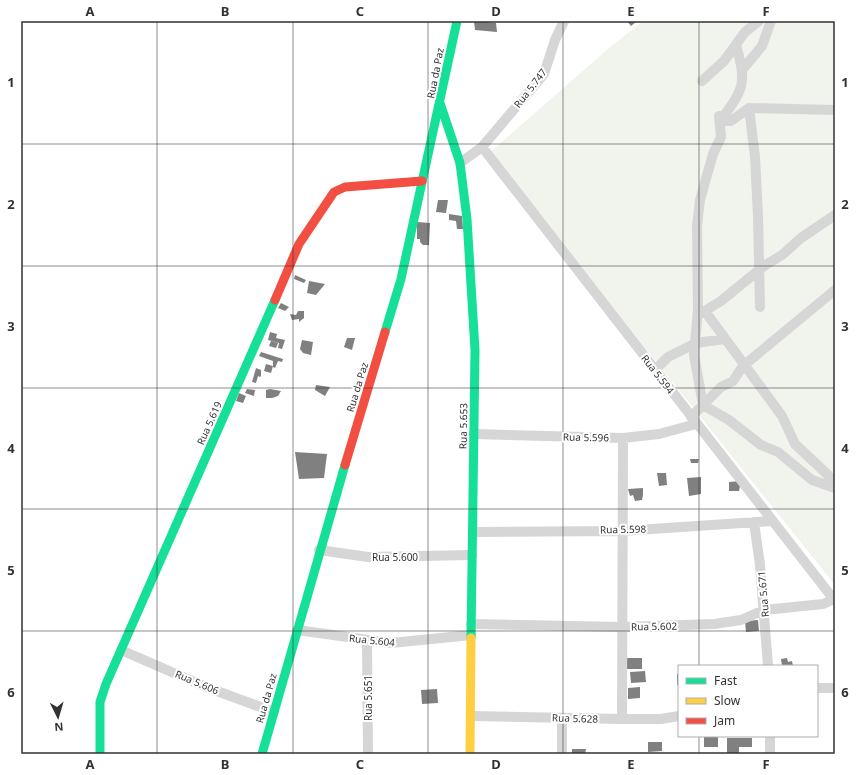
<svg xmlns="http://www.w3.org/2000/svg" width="856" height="775" font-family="'Noto Sans',sans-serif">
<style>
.green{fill:#f1f4ed}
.building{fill:#808080}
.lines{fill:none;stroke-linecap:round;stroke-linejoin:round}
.street{stroke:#d6d6d6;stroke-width:10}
.fast{stroke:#16e098;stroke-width:9}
.slow{stroke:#ffcf43;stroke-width:9}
.jam{stroke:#f24e42;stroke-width:9}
.grid{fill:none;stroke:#323232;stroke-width:1;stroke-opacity:0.55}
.labels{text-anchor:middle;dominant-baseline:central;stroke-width:4;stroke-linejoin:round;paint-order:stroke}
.street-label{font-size:10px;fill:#323232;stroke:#fff}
.neatline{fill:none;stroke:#323232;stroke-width:1.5}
.grid-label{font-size:13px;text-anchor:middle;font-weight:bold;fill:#323232}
</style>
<rect width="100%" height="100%" fill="#fff"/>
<path class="green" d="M643,21H835V585L489,153L609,48Z"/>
<path class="building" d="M474,21L496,23L497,32L475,30Z
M627,21H637L631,26Z
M438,200H448L446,213L436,212Z
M449,214L462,216L463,229H457L456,221L449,220Z
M417,222L430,223L429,245H423L420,242V239H417Z
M295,275L306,280L304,283L294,279Z
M309,281L325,284L316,295L307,293Z
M281,303L289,307L285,311L278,308Z
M298,311H304V318L299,322V319L292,320L290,314L296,315Z
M270,332L277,334L276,338L285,340L282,349L278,348L279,343L268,340Z
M347,338H355L352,350L344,347Z
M302,340L313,342L311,355L303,353L300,349Z
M271,341L278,343L276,348L269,346Z
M261,352L283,359L282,362L278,361L275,368L273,367V361L259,356Z
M266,364L273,366L271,373L264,371Z
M256,368L261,370V376L260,377L258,376L256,383L252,382Z
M316,385L330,387L325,396L315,390Z
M247,389L255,390L254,396L245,393Z
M270,389L281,391L278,396L272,398H266V390Z
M239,393L246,396L243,403L236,401Z
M295,452L327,454L324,478L299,479Z
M690,459H699L698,463H691Z
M657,473H666L667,485L659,486Z
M701,477V494L689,496L687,478Z
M741,481L739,491H729V482Z
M643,488V495L642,500L635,501L633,495L630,496L628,489Z
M758,620L759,631L746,632L745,621Z
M627,658H642V669H627Z
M787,658L788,662L792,661L793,666H782L781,659Z
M645,671L646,682L631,683L630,672Z
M677,674H679V685H677Z
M640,687V698L628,699V688Z
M437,689L438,703L422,704L421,690Z
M704,736H718V747H704Z
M727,738H752V747H739V753H727Z
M648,742H662V751L648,752Z
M572,749H586L585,754H572Z"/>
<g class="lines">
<path class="street" d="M742,70L762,46L771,21
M702,81L724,61L745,32L759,21
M749,108L835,110
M719,116L721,137L713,154L700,200L697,226L698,309L694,355L703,405L729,420L761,445L778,452L812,480L835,488
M720,121H731L749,108L755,157L758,216L760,307
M720,121C744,89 747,84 736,45
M482,147L835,601
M460,163L482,147L544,74L555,40L564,21
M698,309L707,314L782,416L795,444L828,475L835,485
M703,312L721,301L764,266L782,255L801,238L835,215
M655,370L668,357L696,343L724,339
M691,417L721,387L733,381L743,366L835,290
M474,434L623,438L659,434L696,424
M754,522L760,565L768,666
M473,532L622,531L772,521
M319,550L368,557L472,555
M471,624L622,627L714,624L741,620L764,610L823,604L834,599
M297,630L391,643L471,635
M367,641L368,754
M121,650L206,687L274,712
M817,688H835
M471,716L622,719H661L679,716
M562,718V754
M622,719L623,438
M770,736V754"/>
<path class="fast" d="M440,103L460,163L467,219L475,350L471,638
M385,332L401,279L457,21
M100,754V702L106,684L275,300
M262,754L345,465"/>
<path class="slow" d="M470,754L471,638"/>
<path class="jam" d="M275,300L299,244L334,192L345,187L422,181
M345,465L385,332"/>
</g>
<path class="grid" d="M157,21V754M293,21V754M428,21V754M563,21V754M699,21V666M21,144H835M21,266H835M21,388H835M21,509H835M21,631H835M699,736V754"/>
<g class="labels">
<g class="street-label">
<text transform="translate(435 73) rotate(-79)">Rua da Paz</text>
<text transform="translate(530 88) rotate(-52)">Rua 5.747</text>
<text transform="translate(658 374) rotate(52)">Rua 5.594</text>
<text transform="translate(357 387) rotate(-73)">Rua da Paz</text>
<text transform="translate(209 423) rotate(-66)">Rua 5.619</text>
<text transform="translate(463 426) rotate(-89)">Rua 5.653</text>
<text transform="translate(586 437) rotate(1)">Rua 5.596</text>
<text transform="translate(623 529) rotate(-1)">Rua 5.598</text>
<text x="395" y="557">Rua 5.600</text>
<text transform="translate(763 594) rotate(-95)">Rua 5.671</text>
<text transform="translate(654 626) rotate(-1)">Rua 5.602</text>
<text transform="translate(372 640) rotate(6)">Rua 5.604</text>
<text transform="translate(197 682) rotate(23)">Rua 5.606</text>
<text transform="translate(266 698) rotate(-74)">Rua da Paz</text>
<text transform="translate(368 698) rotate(-90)">Rua 5.651</text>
<text transform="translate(575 718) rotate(2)">Rua 5.628</text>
</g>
</g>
<rect width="856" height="775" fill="none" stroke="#ffffff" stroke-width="44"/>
<rect x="678" y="665" width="140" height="72" fill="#ffffff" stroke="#adadad"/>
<rect x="686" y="678" width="20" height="6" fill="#16e098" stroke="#adadad"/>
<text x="714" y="685" font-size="12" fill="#323232">Fast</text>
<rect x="686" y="698" width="20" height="6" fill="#ffcf43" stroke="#adadad"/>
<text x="714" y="705" font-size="12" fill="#323232">Slow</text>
<rect x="686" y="718" width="20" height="6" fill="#f24e42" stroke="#adadad"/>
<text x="714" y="725" font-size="12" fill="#323232">Jam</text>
<g transform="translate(58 717) rotate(175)" stroke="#ffffff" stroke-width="3" paint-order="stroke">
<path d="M0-3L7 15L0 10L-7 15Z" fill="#323232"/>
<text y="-6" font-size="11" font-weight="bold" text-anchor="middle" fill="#323232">N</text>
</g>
<rect x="22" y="22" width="812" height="731" class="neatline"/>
<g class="grid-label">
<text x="90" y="16">A</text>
<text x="225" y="16">B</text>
<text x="360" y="16">C</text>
<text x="496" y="16">D</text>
<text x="631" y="16">E</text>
<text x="766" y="16">F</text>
<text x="11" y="87">1</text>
<text x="845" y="87">1</text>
<text x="11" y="209">2</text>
<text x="845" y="209">2</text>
<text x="11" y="331">3</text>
<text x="845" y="331">3</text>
<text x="11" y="453">4</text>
<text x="845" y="453">4</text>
<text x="11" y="575">5</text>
<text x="845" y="575">5</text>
<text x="11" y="697">6</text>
<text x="845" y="697">6</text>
<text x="90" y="769">A</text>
<text x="225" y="769">B</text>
<text x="360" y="769">C</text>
<text x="496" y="769">D</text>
<text x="631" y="769">E</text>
<text x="766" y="769">F</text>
</g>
</svg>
